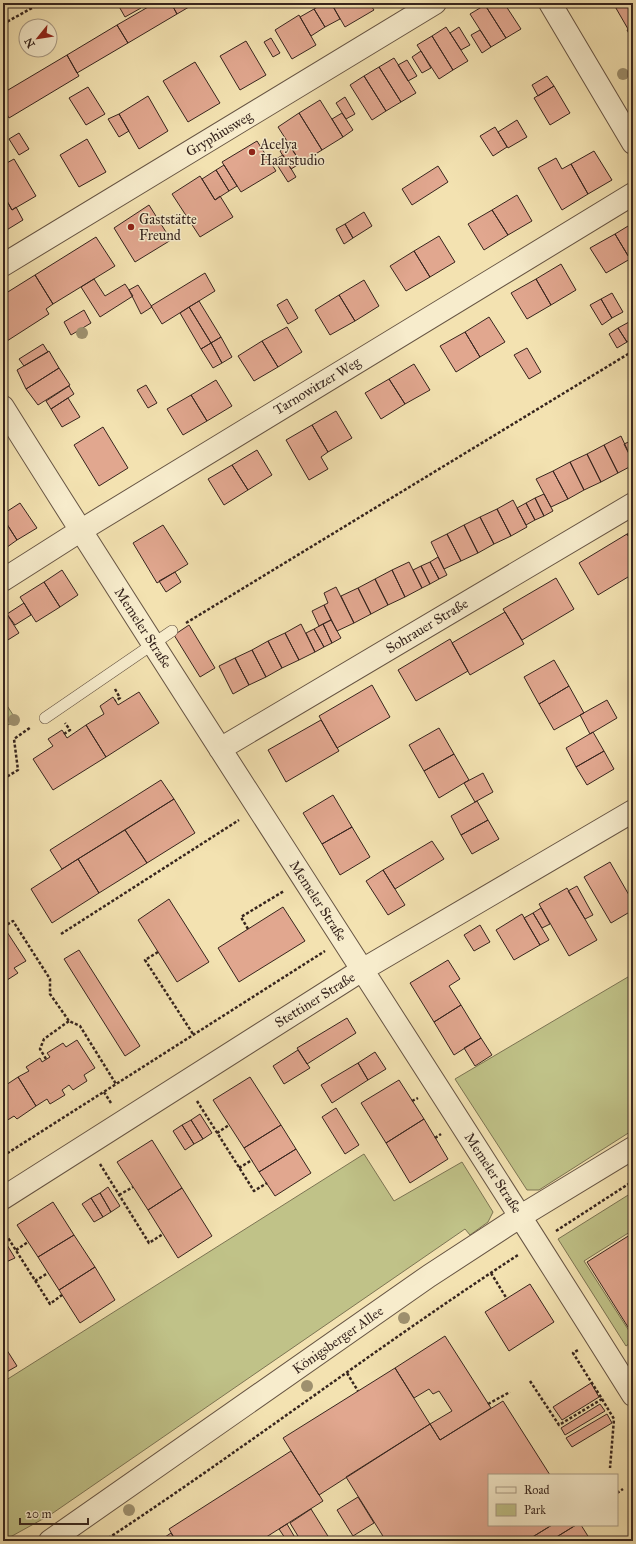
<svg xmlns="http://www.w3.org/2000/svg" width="636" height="1544" font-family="'IM FELL Great Primer',serif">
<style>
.green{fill:#c0c288;stroke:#7c7453}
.building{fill:#e1a78f;stroke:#37251e}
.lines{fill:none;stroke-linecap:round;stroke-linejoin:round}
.service-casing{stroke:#665443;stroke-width:12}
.minor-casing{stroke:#665443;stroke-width:24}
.path{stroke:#37251e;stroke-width:2.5;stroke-dasharray:3 2;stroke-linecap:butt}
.service{stroke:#f7eccc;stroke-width:11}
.minor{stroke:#f7eccc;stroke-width:22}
.tree{fill:#9e906e}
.poi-dot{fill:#8f2418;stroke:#f7eccc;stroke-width:1.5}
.labels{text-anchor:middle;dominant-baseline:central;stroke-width:3;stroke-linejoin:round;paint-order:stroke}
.street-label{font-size:14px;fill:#37251e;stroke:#f7eccc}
.poi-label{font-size:14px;fill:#37251e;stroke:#f7eccc;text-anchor:start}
</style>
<rect width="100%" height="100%" fill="#f3e2b1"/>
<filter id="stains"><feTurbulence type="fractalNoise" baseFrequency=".005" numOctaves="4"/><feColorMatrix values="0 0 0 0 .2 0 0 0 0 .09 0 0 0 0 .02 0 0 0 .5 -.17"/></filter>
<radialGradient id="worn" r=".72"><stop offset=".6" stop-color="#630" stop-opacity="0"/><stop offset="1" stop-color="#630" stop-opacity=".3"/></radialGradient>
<path class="green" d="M4,701L17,721L3,727V702Z
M633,974V1130L539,1190H527L455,1079Z
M364,1154L394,1201L462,1162L493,1212L488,1222L470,1235L465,1229L50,1515L3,1541V1382Z
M633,1192V1230L584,1261L633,1337V1341L626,1346L558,1239Z"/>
<path class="building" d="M117,3H139L141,8L125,17Z
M155,3H171L177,14L128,43L117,25Z
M171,3H194V4L177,14Z
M325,3H331L340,19L325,27L314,9Z
M331,3H369L374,10L345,27Z
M487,3H504L521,29L506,38L485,5Z
M613,3H633V26L628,29Z
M485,5L506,38L491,47L470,14Z
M314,9L325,27L311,36L300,17Z
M299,15L316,45L292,59L275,30Z
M117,25L128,43L77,73L67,55Z
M633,26V38L632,39L627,30Z
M446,27L468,61L453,70L432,36Z
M459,27L470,45L461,50L450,33Z
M480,30L491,47L482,53L471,35Z
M432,36L453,70L439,79L417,45Z
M271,38L280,53L273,57L264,42Z
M246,41L266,75L240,90L220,56Z
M421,51L431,68L422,73L412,57Z
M67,55L79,76L9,118L3,107V93Z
M394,58L416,93L401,102L379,67Z
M407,60L417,76L408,81L398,65Z
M195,62L220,103L188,122L163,81Z
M379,67L401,102L386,111L364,76Z
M364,76L386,111L372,120L350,85Z
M547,76L554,86L538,96L532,85Z
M554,86L570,113L550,125L534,98Z
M88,87L105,114L86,125L69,98Z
M148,96L168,131L139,149L119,114Z
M345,97L355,114L346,119L336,103Z
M320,100L343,137L322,150L299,113Z
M299,113L322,150L301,163L278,127Z
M342,113L353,130L343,137L332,119Z
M119,114L129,131L119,137L108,119Z
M517,120L527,137L508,148L498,132Z
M495,127L507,147L493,156L480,136Z
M19,133L29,149L19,155L9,139Z
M87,139L106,172L79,187L60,155Z
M257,141L276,171L241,192L222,162Z
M289,145L301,163L291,169L280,151Z
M594,151L612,180L588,194L571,164Z
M283,155L296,177L288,182L274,160Z
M556,158L562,169L571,164L588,194L562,210L538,168Z
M14,159L36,196L12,210L3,194V165Z
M224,165L237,186L229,191L216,170Z
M438,166L448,182L412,205L402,189Z
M216,170L229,191L215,200L202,179Z
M200,176L215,200L220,196L233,217L200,237L172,194Z
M3,194L12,210L16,207L23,220L5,231L3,227Z
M517,195L532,221L508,235L492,210Z
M149,205L171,240L135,262L114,228Z
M492,210L508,235L484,250L468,224Z
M364,212L372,226L353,238L345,224Z
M633,223V257L630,259L615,234Z
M345,224L353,238L344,244L336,229Z
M615,234L630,259L606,273L590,248Z
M439,236L455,262L430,277L414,251Z
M96,237L115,266L53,304L35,275Z
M414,251L430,277L406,291L390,266Z
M561,264L576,290L551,305L536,279Z
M205,273L215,291L162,324L151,306Z
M35,275L53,304L46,309L49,314L7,341L3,335V295Z
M94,279L105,296L125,284L133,296L100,317L81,287Z
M536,279L551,305L527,319L511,293Z
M364,280L379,306L355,321L339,295Z
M138,285L152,307L141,314L129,290Z
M612,293L623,312L612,318L601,299Z
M339,295L355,321L330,335L315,310Z
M287,299L298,318L288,324L277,305Z
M601,299L612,318L602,325L590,305Z
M199,301L221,337L211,343L189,307Z
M189,307L211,343L201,349L180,313Z
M84,310L91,323L71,335L64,322Z
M489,317L505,342L480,357L465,332Z
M629,322L633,329V338L627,342L618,328Z
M287,327L302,352L278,367L262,341Z
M618,328L627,342L617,348L609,334Z
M465,332L480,357L456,372L440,346Z
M221,337L232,357L222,363L211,343Z
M262,341L278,367L254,381L238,356Z
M211,343L222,363L213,368L201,349Z
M43,344L48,352L24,366L19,359Z
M527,348L541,372L529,379L514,355Z
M49,351L59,368L26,389L17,370Z
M414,364L430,390L405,404L389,379Z
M59,368L70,385L38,405L26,389Z
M389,379L405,404L381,419L365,393Z
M216,380L232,406L207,421L191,395Z
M146,385L157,403L148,408L137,390Z
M69,386L74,394L51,409L46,401Z
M191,395L207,421L183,435L167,409Z
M68,398L80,417L62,427L51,409Z
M336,411L352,438L328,452L312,425Z
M312,425L328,452L321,457L328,469L309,480L286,440Z
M103,427L128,468L99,486L74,445Z
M621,436L633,462V465L618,473L604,445Z
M633,440V462L624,444Z
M604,445L618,473L601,482L587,454Z
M257,450L272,475L248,490L232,465Z
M587,454L601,482L584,490L570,462Z
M570,462L584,490L568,499L553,471Z
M232,465L248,490L224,505L208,479Z
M553,471L568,499L551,507L536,479Z
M544,494L553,511L544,516L535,498Z
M535,498L544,516L535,520L526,503Z
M513,500L527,527L511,536L497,509Z
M20,503L37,528L17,540L3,518V514Z
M526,503L535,520L526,525L517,508Z
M497,509L511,536L494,544L480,517Z
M480,517L494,544L478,553L464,525Z
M3,518L17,540L3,550Z
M163,525L188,564L157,583L133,543Z
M464,525L478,553L461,561L447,534Z
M633,530V544L627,534Z
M447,534L461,561L444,569L431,542Z
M627,534L633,544V574L598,595L579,563Z
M438,557L447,575L439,579L430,562Z
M409,562L422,588L405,597L392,570Z
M430,562L439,579L430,584L421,566Z
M421,566L430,584L422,588L413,570Z
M62,570L78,595L60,607L44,582Z
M392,570L405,597L388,605L375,579Z
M175,572L181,582L166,592L159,581Z
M556,578L574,609L522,640L503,609Z
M375,579L388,605L371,614L358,588Z
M44,582L60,607L36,622L20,597Z
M336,587L354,623L337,631L324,605L328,603L324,593Z
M358,588L371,614L354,623L341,596Z
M24,603L31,615L15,625L7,614Z
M324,605L331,620L319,626L312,611Z
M3,608L19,633L3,643Z
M505,612L524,644L470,675L452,643Z
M331,620L341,638L332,643L323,624Z
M301,624L315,652L299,660L285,633Z
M323,624L332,643L324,647L314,629Z
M189,625L215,668L200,677L174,635Z
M314,629L324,647L315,652L306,633Z
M285,633L299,660L282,668L268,641Z
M450,639L468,671L416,701L398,670Z
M268,641L282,668L266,677L252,650Z
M252,650L266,677L249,685L235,658Z
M235,658L249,685L233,694L219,666Z
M554,660L569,686L539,704L524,677Z
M372,685L390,717L337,748L319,716Z
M569,686L584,713L554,730L539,704Z
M139,692L159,723L106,757L86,725L104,714L100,706L113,697L118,705Z
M607,700L617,718L590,734L580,715Z
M321,720L339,751L286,782L268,750Z
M86,725L106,757L53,790L33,759L53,746L48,739L62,730L67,738Z
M439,728L454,754L424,771L409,745Z
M593,732L604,751L576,767L566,748Z
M604,751L614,769L587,785L576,767Z
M454,754L469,780L439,798L424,771Z
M483,773L493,792L475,802L464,783Z
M161,780L174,799L62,869L50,850Z
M333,795L352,827L322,844L303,813Z
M174,799L195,833L147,863L125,830Z
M477,801L488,820L461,835L451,816Z
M488,820L499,839L472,854L461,835Z
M352,827L370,857L340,875L322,844Z
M125,830L147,863L99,893L78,859Z
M432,841L444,859L395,889L383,870Z
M78,859L99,893L52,923L31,889Z
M610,862L633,902V910L611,923L584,877Z
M383,870L405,905L388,915L366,881Z
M577,886L593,915L585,919L568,891Z
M567,888L597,940L569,956L539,904Z
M169,899L209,962L177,982L138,920Z
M283,907L305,941L239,982L218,948Z
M541,908L550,924L542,928L533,913Z
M533,913L549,940L540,945L524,918Z
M522,914L540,945L514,960L496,930Z
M480,925L490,942L474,951L464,935Z
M7,932L26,961L14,968L18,973L4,982L3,934Z
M79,950L140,1046L125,1056L64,959Z
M448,960L460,979L449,986L461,1005L434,1022L410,983Z
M461,1005L481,1038L454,1055L434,1022Z
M347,1018L356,1033L307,1064L297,1048Z
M481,1038L492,1055L475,1066L464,1048Z
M77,1040L95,1068L84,1075L87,1081L73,1090L69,1085L62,1090L65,1095L50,1104L47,1099L36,1106L18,1077L29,1071L26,1067L40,1058L42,1062L50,1057L47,1053L63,1043L66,1047Z
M298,1050L310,1068L284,1084L273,1066Z
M375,1052L386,1069L368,1080L358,1063Z
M358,1063L368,1080L332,1103L321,1085Z
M18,1077L36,1106L17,1119L14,1116L3,1123V1087Z
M250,1077L281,1125L244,1148L213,1100Z
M399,1080L424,1119L386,1143L361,1103Z
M336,1108L359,1145L345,1154L322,1117Z
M200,1114L212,1133L203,1139L191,1120Z
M424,1119L448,1159L410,1183L386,1143Z
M191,1120L203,1139L194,1144L182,1125Z
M182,1125L194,1144L185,1150L173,1131Z
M281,1125L296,1149L259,1172L244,1148Z
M152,1140L182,1188L148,1210L117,1162Z
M296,1149L311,1173L275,1196L259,1172Z
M108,1187L120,1206L111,1212L100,1193Z
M182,1188L212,1236L178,1258L148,1210Z
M100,1193L111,1212L103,1217L91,1198Z
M91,1198L103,1217L94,1222L82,1204Z
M53,1202L74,1235L38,1257L17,1225Z
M633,1233V1335L587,1262Z
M74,1235L95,1267L59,1290L38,1257Z
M4,1240L15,1258L6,1262L3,1258Z
M95,1267L115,1300L80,1323L59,1290Z
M530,1284L554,1322L509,1351L485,1312Z
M445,1336L491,1408L440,1440L430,1424L452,1411L439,1391L433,1394L429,1389L414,1398L395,1368Z
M3,1344L17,1366L3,1374Z
M395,1368L430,1424L319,1495L283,1438Z
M591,1383L599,1397L562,1420L553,1407Z
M503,1401L550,1475H489V1525H552L526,1541H386L346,1477L430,1424L440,1440Z
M600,1404L605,1411L565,1435L561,1428Z
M607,1414L612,1423L572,1447L566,1438Z
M291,1451L323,1501L260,1541H176L169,1529Z
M358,1497L374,1523L353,1536L337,1510Z
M311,1509L331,1541H301L290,1523Z
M287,1524L297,1541H287L279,1529Z
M552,1525H576L550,1541H526Z
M576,1525H581L591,1541H550Z
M171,1533L176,1541H159Z"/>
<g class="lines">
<defs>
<path id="service" d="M45,718L172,631"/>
<path id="minor" d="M550,3L633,143
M3,265L435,3
M3,407C210,738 426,1064 633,1395
M3,580L80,531L633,194
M220,749L633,504
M3,1198L362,970L633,811
M50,1541L429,1276L521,1216L633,1148"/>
</defs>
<use href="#service" class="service-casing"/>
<use href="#minor" class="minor-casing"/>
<path class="path" d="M3,24L41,3
M186,623L633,351
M115,689L120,698L115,701
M64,734L70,730L65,723
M3,779L18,770L14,739L31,727
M3,927L13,921L50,979V994L69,1021L80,1026L116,1084
M248,929L241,917L284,891
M61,934L239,820
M158,952L145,960L193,1034
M46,1059L40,1049L44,1039L69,1021
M104,1092L111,1103
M197,1101L254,1191L267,1183
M412,1101L418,1098
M217,1133L229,1125
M435,1138L441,1134
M3,1156L325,951
M100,1164L149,1243L163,1234
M239,1168L252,1160
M119,1195L133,1187
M3,1230L50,1304L62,1295
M556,1231L633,1181
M16,1250L28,1242
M491,1273L507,1299
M35,1281L48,1273
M347,1373L358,1391
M530,1381L559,1425L602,1399L573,1353L578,1350
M602,1399L614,1419L610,1468
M488,1404L510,1392
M617,1493L623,1489
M104,1541C244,1449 377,1347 518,1255"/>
<use href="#service" class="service"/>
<use href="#minor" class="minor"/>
</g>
<g class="tree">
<circle cx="623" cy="74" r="6"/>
<circle cx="82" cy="333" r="6"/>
<circle cx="14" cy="720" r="6"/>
<circle cx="404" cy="1318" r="6"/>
<circle cx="307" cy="1386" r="6"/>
<circle cx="129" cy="1510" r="6"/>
</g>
<g class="poi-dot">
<circle cx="252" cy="152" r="4"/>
<circle cx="131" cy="227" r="4"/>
</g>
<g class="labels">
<g class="street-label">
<text transform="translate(219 134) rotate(-31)">Gryphiusweg</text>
<text transform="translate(317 386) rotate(-31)">Tarnowitzer Weg</text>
<text transform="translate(427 626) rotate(-31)">Sohrauer Straße</text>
<text transform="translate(143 628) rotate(57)">Memeler Straße</text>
<text transform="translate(318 901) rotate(57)">Memeler Straße</text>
<text transform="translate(315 1000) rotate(-32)">Stettiner Straße</text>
<text transform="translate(493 1173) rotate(57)">Memeler Straße</text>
<text transform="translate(338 1340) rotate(-35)">Königsberger Allee</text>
</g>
<g class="poi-label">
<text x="260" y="144">Acelya<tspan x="260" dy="16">Haarstudio</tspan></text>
<text x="139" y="219">Gaststätte<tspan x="139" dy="16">Freund</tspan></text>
</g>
</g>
<rect width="636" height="1544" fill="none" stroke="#f3e2b1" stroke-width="16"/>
<rect x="4" y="4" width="628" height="1536" fill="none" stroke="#37251e" stroke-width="2"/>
<rect x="8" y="8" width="620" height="1528" fill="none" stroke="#37251e"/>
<rect x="488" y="1474" width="130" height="52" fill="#f7eccc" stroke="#aa9c86"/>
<rect x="496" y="1487" width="20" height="6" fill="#f7eccc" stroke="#aa9c86"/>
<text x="524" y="1494" font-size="12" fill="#37251e">Road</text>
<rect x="496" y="1504" width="20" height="12" fill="#c0c288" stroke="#aa9c86"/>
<text x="524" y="1514" font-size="12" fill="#37251e">Park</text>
<g transform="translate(38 38) rotate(240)"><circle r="19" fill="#f7eccc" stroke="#aa9c86"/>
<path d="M0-3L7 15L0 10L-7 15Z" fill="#8f2418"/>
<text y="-6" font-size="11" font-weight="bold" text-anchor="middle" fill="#37251e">N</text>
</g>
<path d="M20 1518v6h68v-6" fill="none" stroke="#37251e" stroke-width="2"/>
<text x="26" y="1518" font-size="12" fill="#37251e" stroke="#f7eccc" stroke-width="3" paint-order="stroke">20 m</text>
<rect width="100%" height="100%" filter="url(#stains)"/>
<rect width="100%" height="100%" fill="url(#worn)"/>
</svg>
